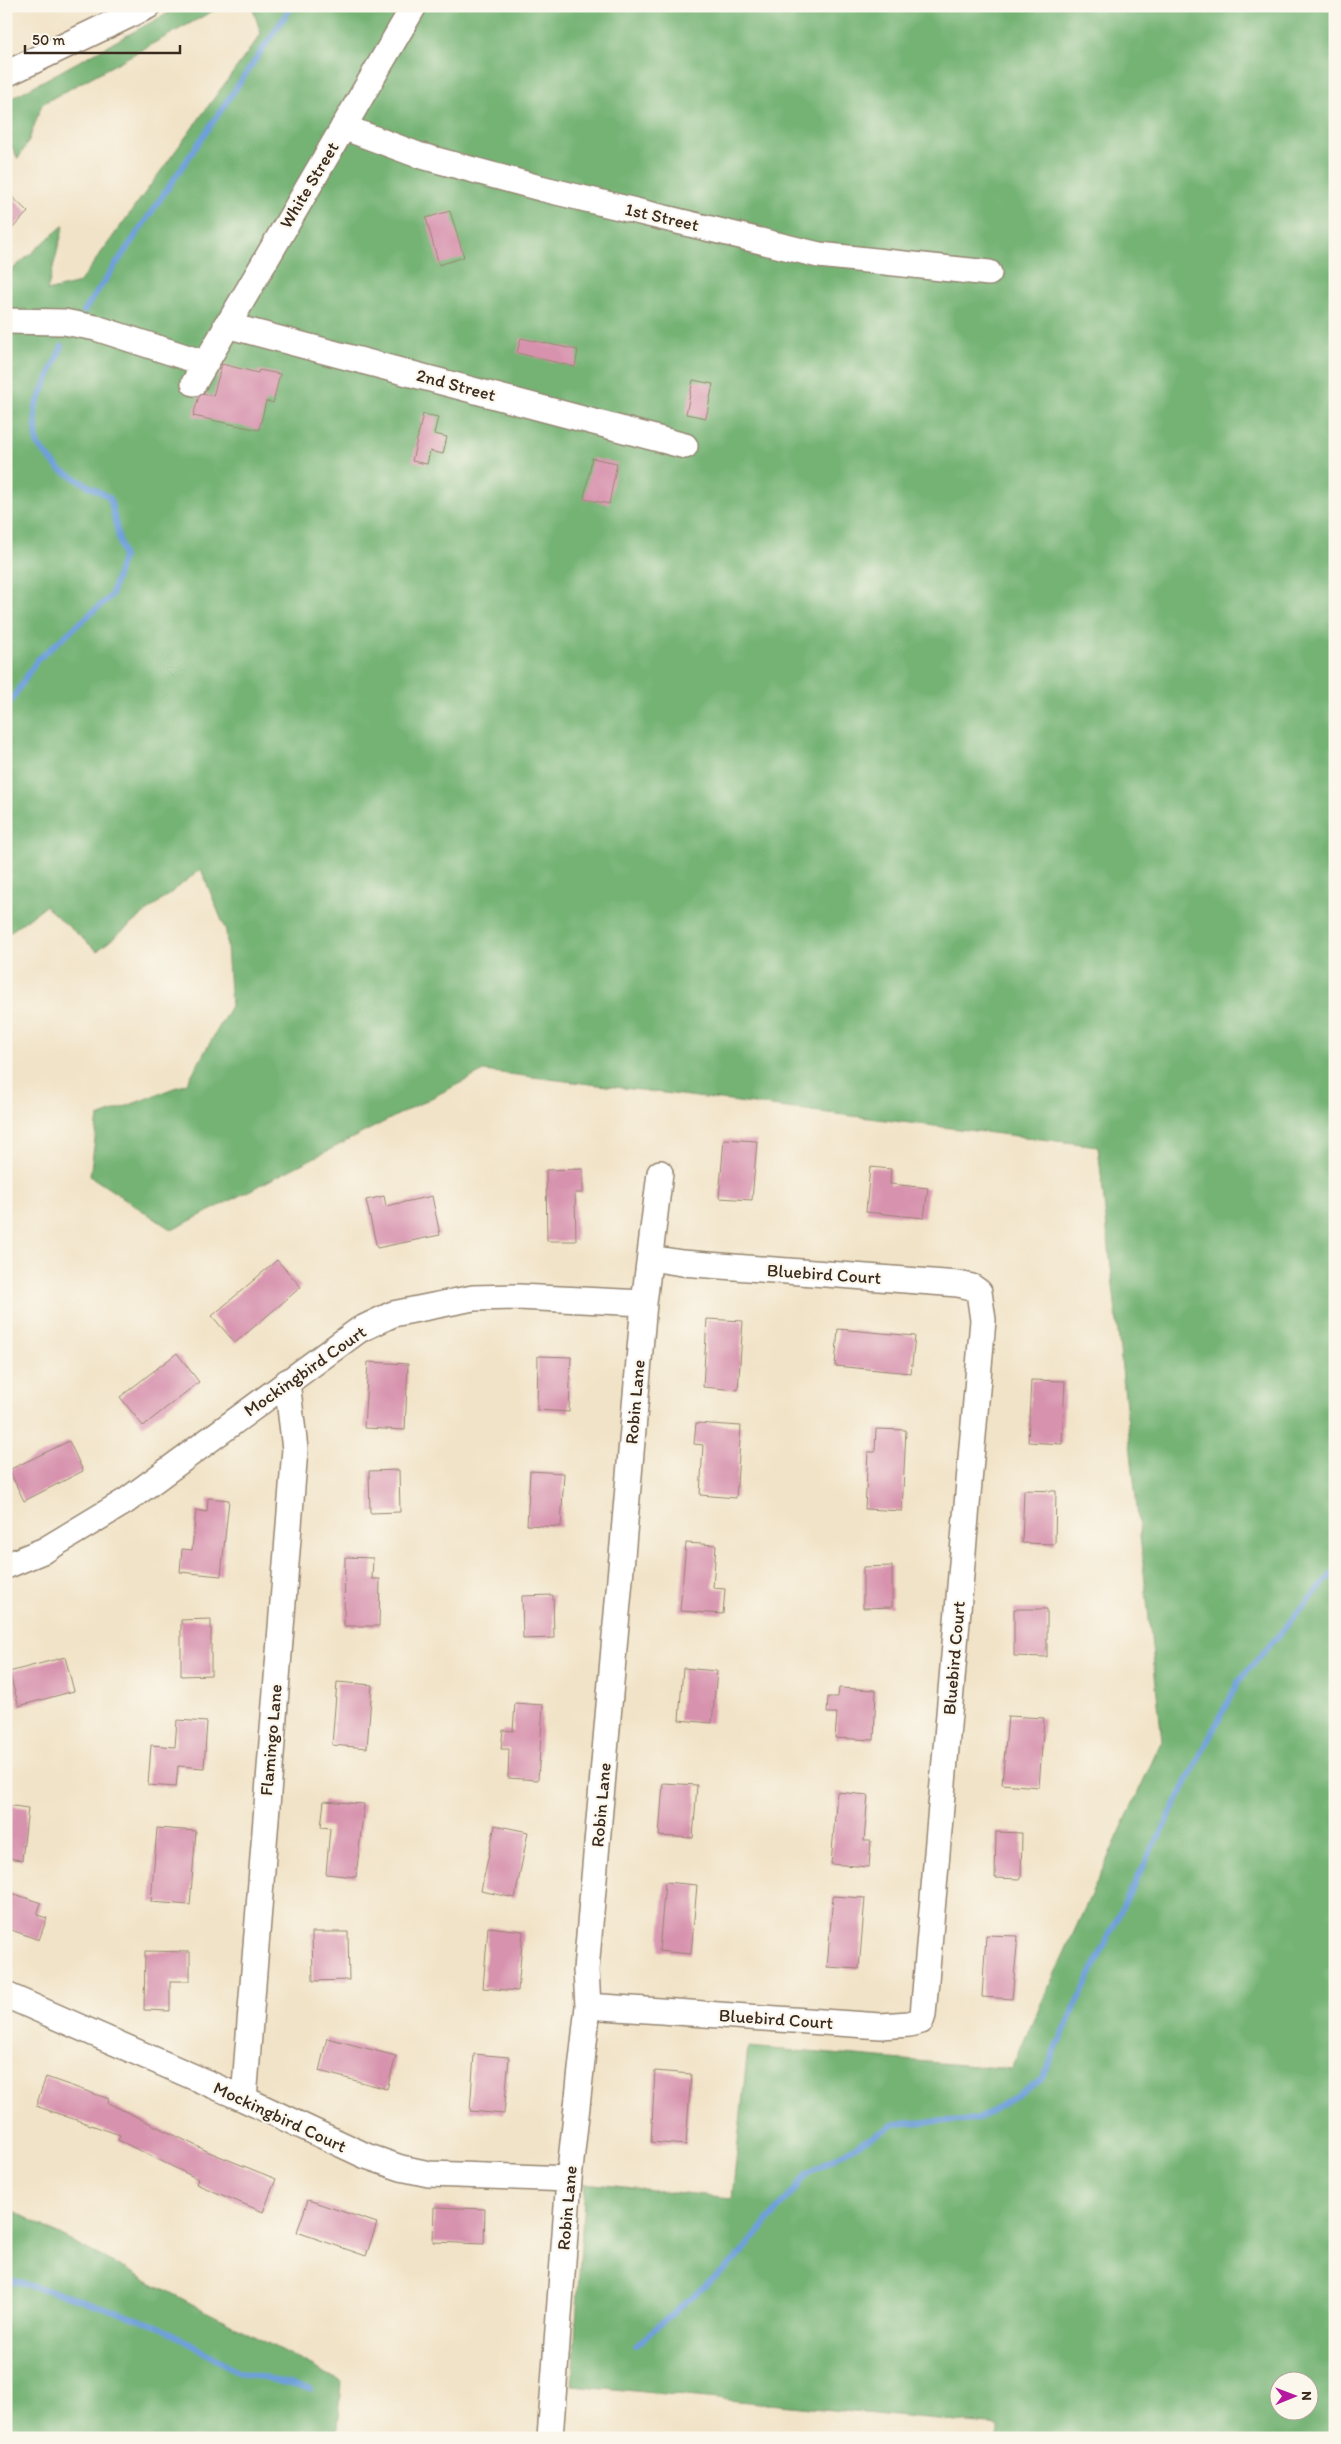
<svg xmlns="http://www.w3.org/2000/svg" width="1341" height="2444" font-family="Itim,sans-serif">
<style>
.forest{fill:#74b374;stroke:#586e49;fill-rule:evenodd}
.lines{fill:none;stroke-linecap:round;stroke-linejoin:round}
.stream{stroke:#6fa0d9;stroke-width:6}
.building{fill:#d792ad}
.minor-casing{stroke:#968672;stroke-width:28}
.minor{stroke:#fff;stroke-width:25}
.labels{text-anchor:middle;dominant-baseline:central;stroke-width:4.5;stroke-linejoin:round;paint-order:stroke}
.street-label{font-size:18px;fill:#3b2a1e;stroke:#fbf7ec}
</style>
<rect width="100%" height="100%" fill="#fbf7ec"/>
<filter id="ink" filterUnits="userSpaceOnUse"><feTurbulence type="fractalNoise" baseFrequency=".02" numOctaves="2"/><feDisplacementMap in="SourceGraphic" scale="10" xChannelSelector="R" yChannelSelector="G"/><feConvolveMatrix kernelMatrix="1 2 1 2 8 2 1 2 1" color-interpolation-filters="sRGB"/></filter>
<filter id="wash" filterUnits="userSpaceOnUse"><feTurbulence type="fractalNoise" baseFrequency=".0096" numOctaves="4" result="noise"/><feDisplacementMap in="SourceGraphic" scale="20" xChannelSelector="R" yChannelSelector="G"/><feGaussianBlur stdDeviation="1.12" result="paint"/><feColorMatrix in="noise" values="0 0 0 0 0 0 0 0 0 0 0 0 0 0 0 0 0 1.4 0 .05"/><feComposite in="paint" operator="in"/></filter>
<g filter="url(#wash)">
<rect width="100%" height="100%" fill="#f1e3c7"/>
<path class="forest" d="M181,6H222L42,104L29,140L18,159L7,137L6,101Z
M252,6H1335V2438H999V2426L572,2385L585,2183L732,2198L748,2047L1011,2069L1162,1740L1098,1146L484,1071L172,1230L90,1176L98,1117L187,1083L231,1006L226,931L201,869L97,951L45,906L6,935V275L64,225L47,291L79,283L261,34ZM1278,2382H1308V2412H1278Z
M6,2207L342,2382L337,2438H6Z"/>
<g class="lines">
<path class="stream" d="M84,311L292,6
M6,709L37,660L111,596L123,557L110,498L59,469L37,444L35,408L62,346
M6,2279L76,2298L163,2328L238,2372L311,2389
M636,2345L737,2258L808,2173L895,2124L979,2119L1041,2080L1122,1908L1238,1682L1335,1570"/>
</g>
<g id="blocks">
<path class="building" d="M6,191L28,212L6,235Z
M450,211L464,257L439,265L426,218Z
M521,338L578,350L575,367L517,353Z
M222,364L258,373L259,370L280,374L273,403L266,401L259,430L193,416L199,396L203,393L213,396Z
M693,380L713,384L706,418L686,414Z
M423,414L438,417L434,434L447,437L443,454L430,451L427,464L412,461Z
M592,458L617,463L609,504L584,499Z
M724,1139L757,1141L752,1200L719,1198Z
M870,1167L891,1169L890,1184L928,1188L924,1218L866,1212Z
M583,1169V1193H575L576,1241H547L546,1170Z
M384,1196L386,1206L432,1196L440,1235L377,1248L366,1200Z
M277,1260L301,1287L235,1343L212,1316Z
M707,1319L743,1321L738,1390L703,1387Z
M838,1329L915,1336L911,1373L835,1366Z
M177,1353L199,1382L143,1426L120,1397Z
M538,1356L571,1357L569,1412L537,1410Z
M368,1362L408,1364L405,1430L364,1428Z
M1031,1380L1065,1381L1062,1444L1028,1442Z
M696,1423L741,1426L736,1498L700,1495L703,1445L694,1444Z
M876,1429L906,1430L902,1511L865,1509L868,1452H875Z
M69,1441L83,1471L24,1501L9,1470Z
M399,1470L400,1512L370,1513L369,1471Z
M530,1471L564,1473L561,1527L527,1525Z
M1024,1490L1056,1491L1055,1544L1022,1543Z
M208,1498L229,1500L221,1576L180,1572L182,1549L192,1550L196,1510L207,1512Z
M686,1543L716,1545L713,1588L725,1589L723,1614L680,1611Z
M345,1557L373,1558L372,1579H380L379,1626H344Z
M892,1566V1607L863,1608V1567Z
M553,1595L554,1638L523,1639L522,1596Z
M1014,1609H1047V1657L1014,1656Z
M211,1619V1675L181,1676V1620Z
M65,1657L74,1691L19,1706L9,1672Z
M683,1668L717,1671L712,1723L679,1720Z
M337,1682L372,1685L367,1748L332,1745Z
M839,1688L876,1690L874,1740L835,1738L837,1713H827L828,1697H838Z
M515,1703L543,1705L538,1780L508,1778L509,1749H501L503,1730L513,1731Z
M1008,1716L1044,1718L1039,1787L1002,1784Z
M177,1720L207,1722L204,1768L178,1766L176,1787L148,1785L151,1745L175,1747Z
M663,1783L697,1785L693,1838L659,1836Z
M837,1792L868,1795L864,1841H871L869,1867L831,1864Z
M324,1801L364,1804L356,1877L326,1874L330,1828L321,1827Z
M6,1805L28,1808L22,1860L6,1858Z
M495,1825L528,1832L515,1898L481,1891Z
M157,1828L196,1831L190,1905L151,1902Z
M996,1832L1022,1833L1021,1879L995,1878Z
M665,1882L697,1885L691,1954L659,1951Z
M6,1891L41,1903L37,1915L47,1918L39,1940L6,1928Z
M833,1896L865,1898L859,1969L827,1967Z
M488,1927L523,1931L518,1991L483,1988Z
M312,1932H348L349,1980L313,1981Z
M986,1935L1018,1936L1012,1999L982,1997Z
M145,1951L190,1952V1981H170V2011L144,2010Z
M327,2038L396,2056L387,2089L319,2071Z
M474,2054L509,2057L504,2114L470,2111Z
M655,2071L691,2074L686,2145L651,2142Z
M46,2077L109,2099L108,2103L209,2152L276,2179L263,2212L196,2184L198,2179L118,2140L120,2135L36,2106Z
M308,2200L377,2223L366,2256L297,2232Z
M434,2207L485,2209L484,2244L433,2242Z"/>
</g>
</g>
<g filter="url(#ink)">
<use href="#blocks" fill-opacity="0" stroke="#968672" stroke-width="1"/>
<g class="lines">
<defs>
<path id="minor" d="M6,74L148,6
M343,127L418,155L540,188L819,255L989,273
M6,321L64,322L96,328L204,363
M226,325L685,446
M194,383L414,6
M6,1566L45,1550L126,1501L359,1330L393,1314L473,1298L518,1297L644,1303
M6,1995L244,2099L366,2156L401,2168L429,2174L569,2179
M588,2006L881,2026L909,2024L921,2021L923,2015L983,1320L979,1292L972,1287L958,1284L682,1263L650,1258
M244,2099L295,1449L287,1382
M550,2438L569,2179L588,2006L586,1970L644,1303L660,1173"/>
</defs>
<use href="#minor" class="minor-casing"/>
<use href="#minor" class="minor"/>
</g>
</g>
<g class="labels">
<g class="street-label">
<text transform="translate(309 185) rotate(-59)">White Street</text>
<text transform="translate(662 217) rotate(13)">1st Street</text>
<text transform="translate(456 385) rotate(15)">2nd Street</text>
<text transform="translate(824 1274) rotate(4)">Bluebird Court</text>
<text transform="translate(305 1371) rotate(-35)">Mockingbird Court</text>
<text transform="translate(635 1402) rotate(-85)">Robin Lane</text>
<text transform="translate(954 1658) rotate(-85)">Bluebird Court</text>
<text transform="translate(271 1740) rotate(-85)">Flamingo Lane</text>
<text transform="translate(601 1805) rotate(-85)">Robin Lane</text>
<text transform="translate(776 2019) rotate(4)">Bluebird Court</text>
<text transform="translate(280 2117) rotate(25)">Mockingbird Court</text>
<text transform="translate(567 2208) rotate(-85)">Robin Lane</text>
</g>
</g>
<rect width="1341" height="2444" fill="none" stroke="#fbf7ec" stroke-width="25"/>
<g transform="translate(1294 2396) rotate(89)"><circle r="24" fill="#fbf7ec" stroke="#aea59a"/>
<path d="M0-4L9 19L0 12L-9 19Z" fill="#b5179e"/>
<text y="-8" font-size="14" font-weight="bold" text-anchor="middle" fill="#3b2a1e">N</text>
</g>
<path d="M25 45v8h155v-8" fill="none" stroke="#3b2a1e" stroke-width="2.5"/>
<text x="32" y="45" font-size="15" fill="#3b2a1e" stroke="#fbf7ec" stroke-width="4" paint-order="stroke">50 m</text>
</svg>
